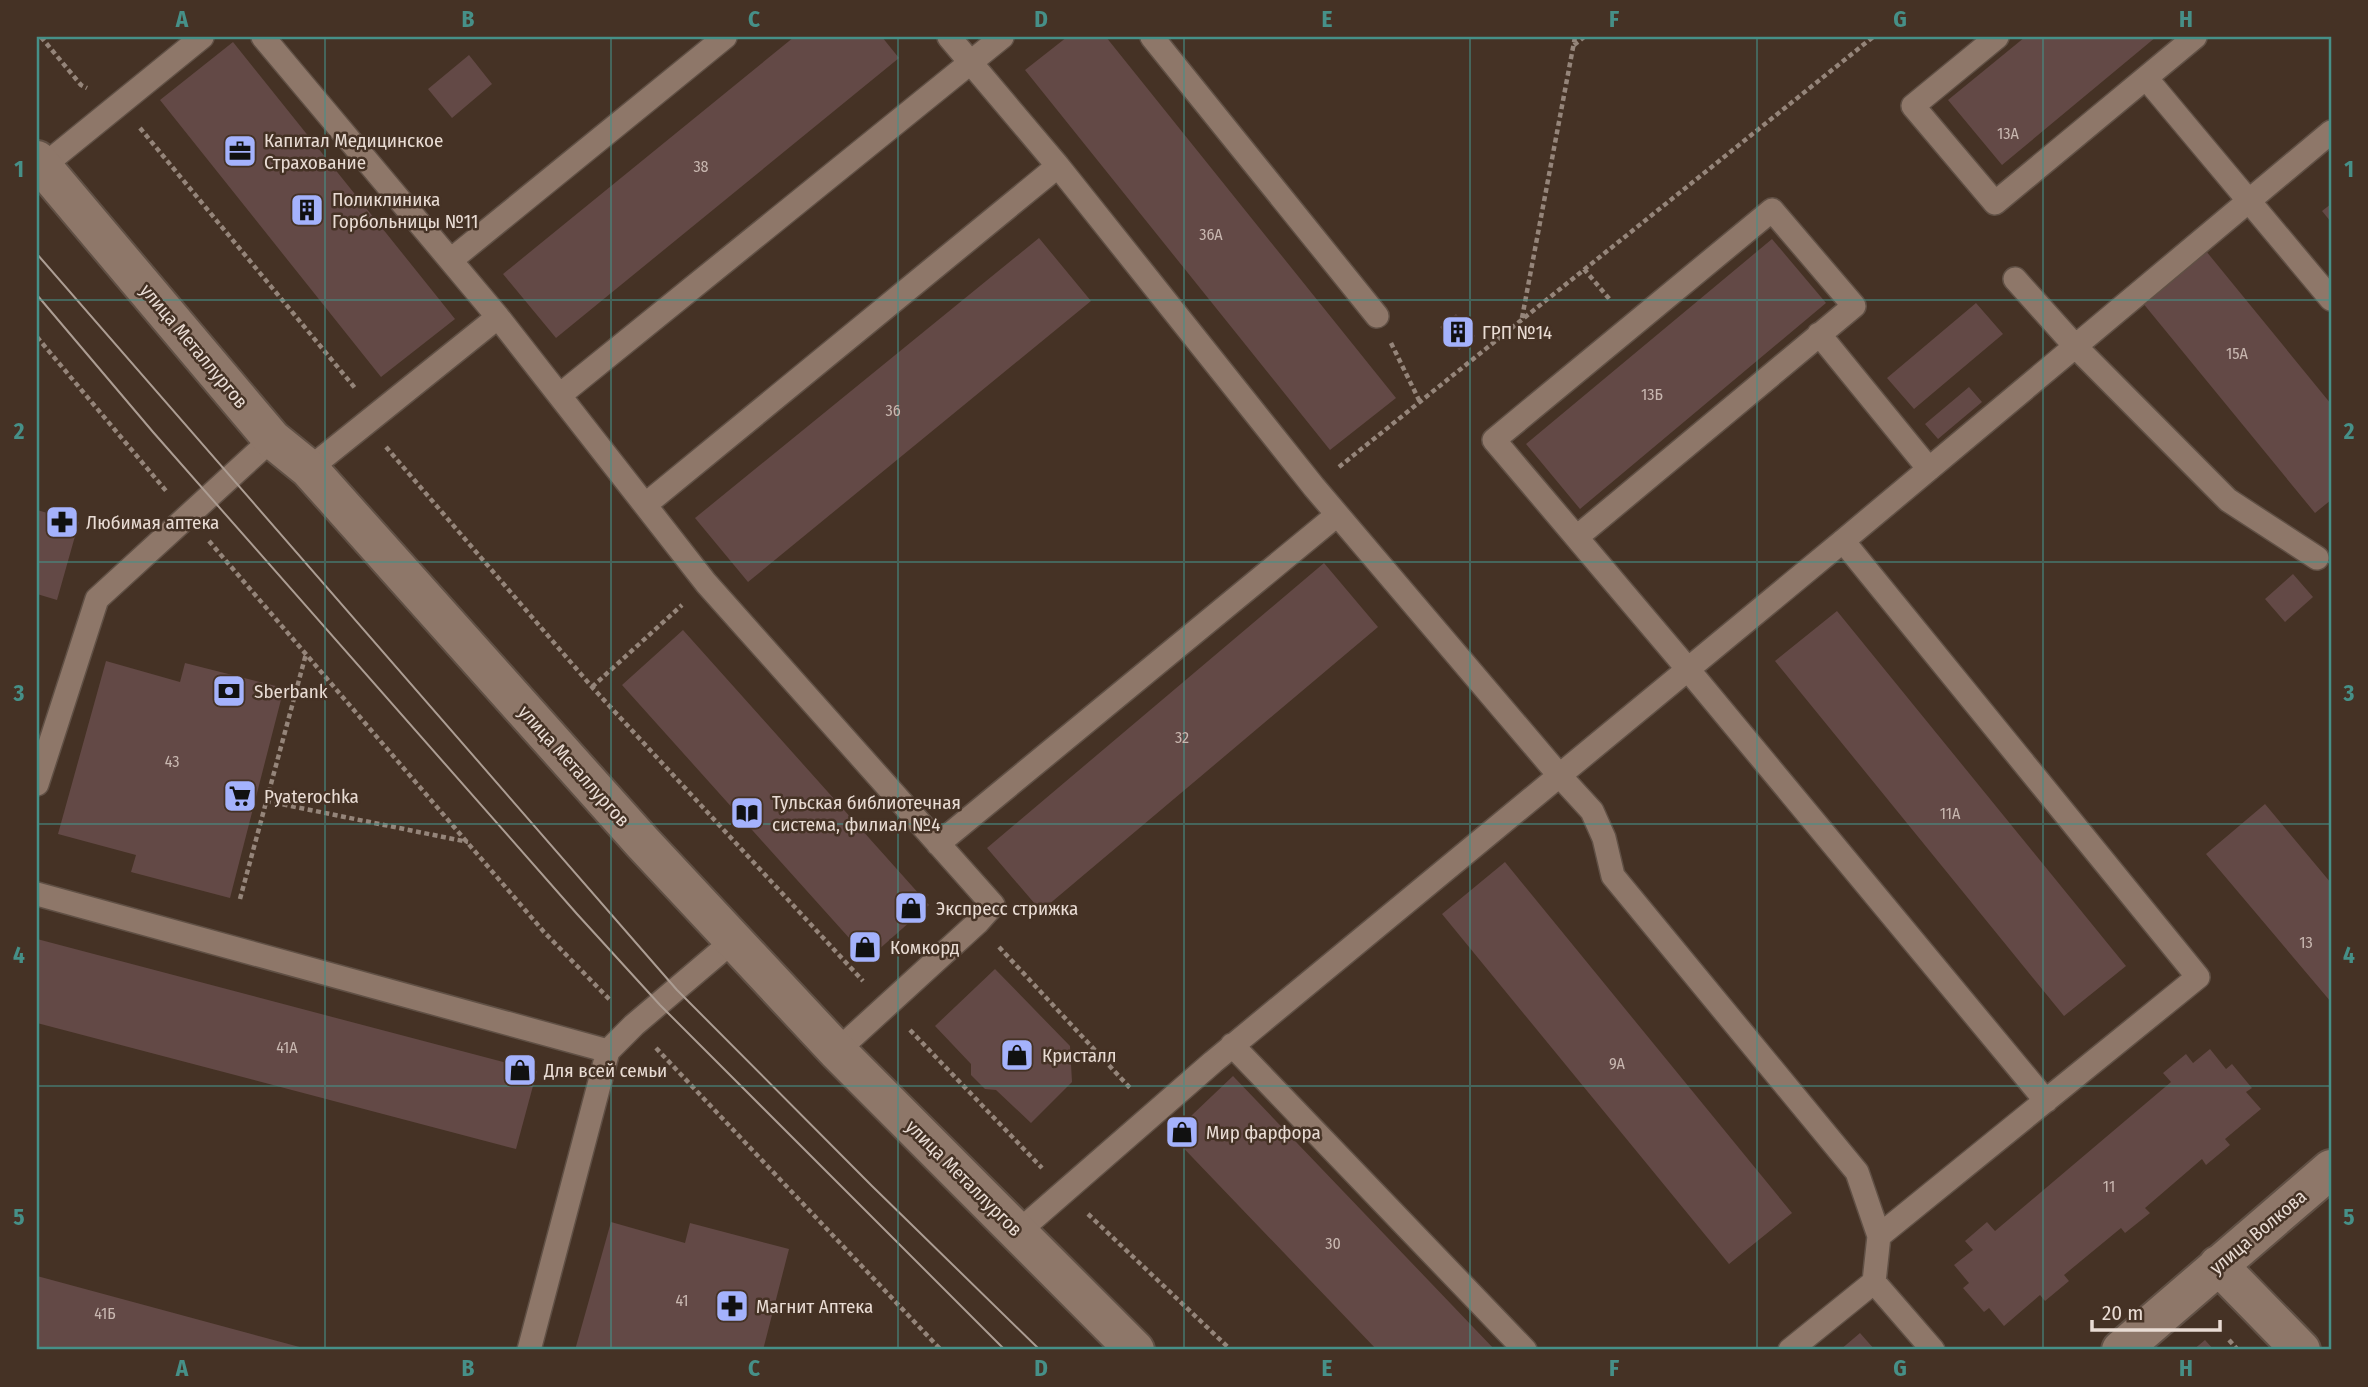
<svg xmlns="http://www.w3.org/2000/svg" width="2368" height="1387" font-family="'Fira Sans Condensed',sans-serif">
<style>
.building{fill:#634946}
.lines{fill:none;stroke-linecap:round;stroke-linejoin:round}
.lane-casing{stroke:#605045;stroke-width:26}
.street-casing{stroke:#605045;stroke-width:42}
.secondary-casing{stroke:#605045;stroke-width:42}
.path{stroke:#95857a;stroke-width:4.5;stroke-dasharray:5 3.5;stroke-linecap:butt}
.lane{stroke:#8e7769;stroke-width:23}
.street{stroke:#8e7769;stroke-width:38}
.secondary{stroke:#8e7769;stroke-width:38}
.tram{stroke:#ac9d93;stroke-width:2}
.grid{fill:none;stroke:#469088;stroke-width:2;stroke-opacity:0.55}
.labels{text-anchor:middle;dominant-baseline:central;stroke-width:5;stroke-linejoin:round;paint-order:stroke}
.number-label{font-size:16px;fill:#c8b7b0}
.poi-label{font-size:19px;fill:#e9dcd4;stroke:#453225;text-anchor:start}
.street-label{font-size:19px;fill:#e9dcd4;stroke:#453225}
.neatline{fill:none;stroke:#469088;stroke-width:2.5}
.grid-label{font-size:23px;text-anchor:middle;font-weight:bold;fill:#469088}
</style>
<rect width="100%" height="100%" fill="#453225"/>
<path class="building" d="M794,37H882L899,58L556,338L503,274Z
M1067,37H1106L1396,398L1330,450L1025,70Z
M2025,37H2156L2002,165L1948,100Z
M233,42L455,319L381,377L160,100Z
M469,55L492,84L452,118L428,89Z
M2331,204V222L2322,211Z
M1039,238L1091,301L748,582L695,518Z
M1772,239L1826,303L1580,509L1526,444Z
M2206,251L2331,404V500L2315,513L2142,302Z
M1976,303L2003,334L1914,409L1887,378Z
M1456,314L1475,336L1459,350L1440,327Z
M1969,387L1982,402L1938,439L1925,424Z
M37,510L79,522L57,600L37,594Z
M1324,563L1378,627L1041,911L987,848Z
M2293,574L2313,597L2285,622L2265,599Z
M1837,611L2126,966L2064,1016L1775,661Z
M683,630L929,905L868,959L622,685Z
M106,661L180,682L185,663L284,688L230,898L131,872L136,855L58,834Z
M2265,804L2331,883V1002L2206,854Z
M1505,862L1792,1213L1729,1264L1442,914Z
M37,939L537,1071L516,1149L37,1023Z
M995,969L1070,1046L1072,1082L1031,1123L996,1090L985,1089L971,1075V1064L935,1026Z
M2210,1049L2226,1069L2232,1064L2252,1088L2246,1092L2261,1109L2225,1139L2230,1145L2206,1165L2202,1159L2145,1208L2150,1213L2125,1233L2121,1228L2064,1275L2069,1281L2045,1301L2040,1295L2004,1326L1989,1308L1984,1312L1963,1288L1969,1283L1954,1265L1973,1250L1965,1241L1987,1222L1995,1231L2171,1082L2163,1073L2186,1054L2193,1063Z
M1233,1076L1495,1350H1377L1171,1135Z
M611,1222L685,1243L690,1223L789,1249L763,1350H575Z
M37,1276L307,1349V1350H37Z
M1860,1333L1875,1350H1840Z
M2205,1340L2214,1350H2193Z"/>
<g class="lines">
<defs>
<path id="lane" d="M263,37L498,317L706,583L993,905L977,923L837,1051
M949,37L1058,166L1314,487L1559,775L1592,811L1604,838L1613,876L1857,1172L1879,1236L1874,1282L1933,1350
M1152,37L1377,316
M1997,37L1913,106L1995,203L2195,37
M2146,78L2331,299
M42,167L202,37
M451,260L725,37
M2015,279L2076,347L2228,500L2317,558
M1819,334L1929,469
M560,395L1002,37
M309,469L498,317
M645,505L1058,166
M1577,537L1854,306L1772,210L1494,440L1676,655L2046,1101
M1843,541L2198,977L1879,1236
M37,784L97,599L272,439
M938,844L1337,515
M37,894L608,1051
M1232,1045L1525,1350
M1018,1232L1213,1062L1843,541L2331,132
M529,1350L608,1051L634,1025L734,940
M1790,1350L1874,1282"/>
<path id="street" d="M2218,1265L2301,1350
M2121,1350L2331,1169"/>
<path id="secondary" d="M37,160L272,439L309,469L642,842L837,1051L1135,1350"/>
</defs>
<use href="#lane" class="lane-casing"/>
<use href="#street" class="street-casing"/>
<use href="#secondary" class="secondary-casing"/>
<path class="path" d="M41,37L81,85L87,88
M1574,45L1584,37
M140,128L355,388
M1584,269L1611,301
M1522,318L1575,37
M37,337L167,492
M1391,343L1420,402
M386,447L592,687L863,981
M1339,467L1873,37
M209,541L544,932L611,1001
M592,687L682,605
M266,801L468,842
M240,899L306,654
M999,947L1131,1089
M910,1030L1042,1168
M656,1048L941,1350
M1088,1214L1231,1350
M2229,1340L2238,1350"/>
<use href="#lane" class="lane"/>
<use href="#street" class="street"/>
<use href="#secondary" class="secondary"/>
<path class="tram" d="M37,254L677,990L872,1186L1040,1350
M37,295L153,432L577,914L660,1005L1005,1350"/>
</g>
<path class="grid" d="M325,37V1350M611,37V1350M898,37V1350M1184,37V1350M1470,37V1350M1757,37V1350M2043,37V1350M37,300H2331M37,562H2331M37,824H2331M37,1086H2331"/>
<defs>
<symbol id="office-square" viewBox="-11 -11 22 22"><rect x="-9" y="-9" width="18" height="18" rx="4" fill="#a4b2fc" stroke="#453225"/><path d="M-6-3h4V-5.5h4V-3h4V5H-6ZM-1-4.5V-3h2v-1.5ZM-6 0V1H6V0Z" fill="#111"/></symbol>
<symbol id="building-square" viewBox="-11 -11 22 22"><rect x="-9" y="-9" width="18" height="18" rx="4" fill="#a4b2fc" stroke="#453225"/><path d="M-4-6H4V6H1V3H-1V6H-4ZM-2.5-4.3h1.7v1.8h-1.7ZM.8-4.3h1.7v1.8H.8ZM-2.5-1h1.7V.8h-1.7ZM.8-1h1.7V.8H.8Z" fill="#111"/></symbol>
<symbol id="pharmacy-square" viewBox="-11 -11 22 22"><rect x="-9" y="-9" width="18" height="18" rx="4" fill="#a4b2fc" stroke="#453225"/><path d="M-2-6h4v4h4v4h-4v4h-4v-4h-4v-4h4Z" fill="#111"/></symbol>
<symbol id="bank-square" viewBox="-11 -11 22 22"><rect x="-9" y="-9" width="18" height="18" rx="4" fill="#a4b2fc" stroke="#453225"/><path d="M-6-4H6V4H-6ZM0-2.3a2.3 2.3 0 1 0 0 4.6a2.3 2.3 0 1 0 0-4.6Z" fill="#111"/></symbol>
<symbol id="supermarket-square" viewBox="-11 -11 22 22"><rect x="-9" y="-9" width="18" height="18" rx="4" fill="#a4b2fc" stroke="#453225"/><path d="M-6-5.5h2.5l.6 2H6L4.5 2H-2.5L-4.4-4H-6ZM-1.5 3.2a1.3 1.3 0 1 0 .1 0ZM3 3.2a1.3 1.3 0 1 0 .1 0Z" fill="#111"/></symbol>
<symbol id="library-square" viewBox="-11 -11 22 22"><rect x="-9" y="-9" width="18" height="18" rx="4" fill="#a4b2fc" stroke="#453225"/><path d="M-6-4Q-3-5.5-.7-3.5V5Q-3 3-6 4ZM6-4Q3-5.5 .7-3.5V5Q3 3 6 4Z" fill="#111"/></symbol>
<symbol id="shop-square" viewBox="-11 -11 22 22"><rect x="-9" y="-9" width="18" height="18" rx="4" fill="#a4b2fc" stroke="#453225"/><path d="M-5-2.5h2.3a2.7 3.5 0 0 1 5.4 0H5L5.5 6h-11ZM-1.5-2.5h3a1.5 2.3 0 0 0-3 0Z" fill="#111"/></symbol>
</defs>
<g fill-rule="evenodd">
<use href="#office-square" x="221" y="132" width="38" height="38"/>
<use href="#building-square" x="288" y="191" width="38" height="38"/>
<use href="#building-square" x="1439" y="313" width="38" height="38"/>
<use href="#pharmacy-square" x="43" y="503" width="38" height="38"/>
<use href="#bank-square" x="210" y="672" width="38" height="38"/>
<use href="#supermarket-square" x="221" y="777" width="38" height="38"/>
<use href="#library-square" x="728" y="794" width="38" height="38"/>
<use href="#shop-square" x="892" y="889" width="38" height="38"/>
<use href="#shop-square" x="846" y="928" width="38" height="38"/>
<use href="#shop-square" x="998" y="1036" width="38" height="38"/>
<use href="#shop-square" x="501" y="1051" width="38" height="38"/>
<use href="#shop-square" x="1163" y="1113" width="38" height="38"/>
<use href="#pharmacy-square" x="713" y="1287" width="38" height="38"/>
</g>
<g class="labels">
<g class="number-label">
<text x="2008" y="133">13А</text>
<text x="701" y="166">38</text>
<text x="1211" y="234">36А</text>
<text x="2237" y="353">15А</text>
<text x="1652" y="394">13Б</text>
<text x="893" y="410">36</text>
<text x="1182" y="737">32</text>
<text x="172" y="761">43</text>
<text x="1950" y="813">11А</text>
<text x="2306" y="942">13</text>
<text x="287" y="1047">41А</text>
<text x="1617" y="1063">9А</text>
<text x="2109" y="1186">11</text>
<text x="1333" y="1243">30</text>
<text x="682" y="1300">41</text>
<text x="105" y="1313">41Б</text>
</g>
<g class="poi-label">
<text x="264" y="140">Капитал Медицинское<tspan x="264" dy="22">Страхование</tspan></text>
<text x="332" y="199">Поликлиника<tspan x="332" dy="22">Горбольницы №11</tspan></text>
<text x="1482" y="332">ГРП №14</text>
<text x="86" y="522">Любимая аптека</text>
<text x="254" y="691">Sberbank</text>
<text x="264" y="796">Pyaterochka</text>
<text x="772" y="802">Тульская библиотечная<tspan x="772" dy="22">система, филиал №4</tspan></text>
<text x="936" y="908">Экспресс стрижка</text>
<text x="890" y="947">Комкорд</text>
<text x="1042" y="1055">Кристалл</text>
<text x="544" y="1070">Для всей семьи</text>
<text x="1206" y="1132">Мир фарфора</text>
<text x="756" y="1306">Магнит Аптека</text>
</g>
<g class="street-label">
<text transform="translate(194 346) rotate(50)">улица Металлургов</text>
<text transform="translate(574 766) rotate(48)">улица Металлургов</text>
<text transform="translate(964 1178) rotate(45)">улица Металлургов</text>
<text transform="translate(2258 1232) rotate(-40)">улица Волкова</text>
</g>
</g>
<rect width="2368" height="1387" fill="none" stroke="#453225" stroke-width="77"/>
<path d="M2092 1320v10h128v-10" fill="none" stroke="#e9dcd4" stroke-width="3.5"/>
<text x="2102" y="1320" font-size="21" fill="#e9dcd4" stroke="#453225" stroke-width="5" paint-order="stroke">20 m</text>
<rect x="38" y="38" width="2292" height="1310" class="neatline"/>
<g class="grid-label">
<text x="182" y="27">A</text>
<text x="468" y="27">B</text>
<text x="754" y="27">C</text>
<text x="1041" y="27">D</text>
<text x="1327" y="27">E</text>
<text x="1614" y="27">F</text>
<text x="1900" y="27">G</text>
<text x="2186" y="27">H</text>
<text x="19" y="177">1</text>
<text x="2349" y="177">1</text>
<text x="19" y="439">2</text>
<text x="2349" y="439">2</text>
<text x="19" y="701">3</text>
<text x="2349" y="701">3</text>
<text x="19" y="963">4</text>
<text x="2349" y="963">4</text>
<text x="19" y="1225">5</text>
<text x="2349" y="1225">5</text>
<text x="182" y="1376">A</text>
<text x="468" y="1376">B</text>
<text x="754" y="1376">C</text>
<text x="1041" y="1376">D</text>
<text x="1327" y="1376">E</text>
<text x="1614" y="1376">F</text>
<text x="1900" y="1376">G</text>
<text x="2186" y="1376">H</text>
</g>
</svg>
